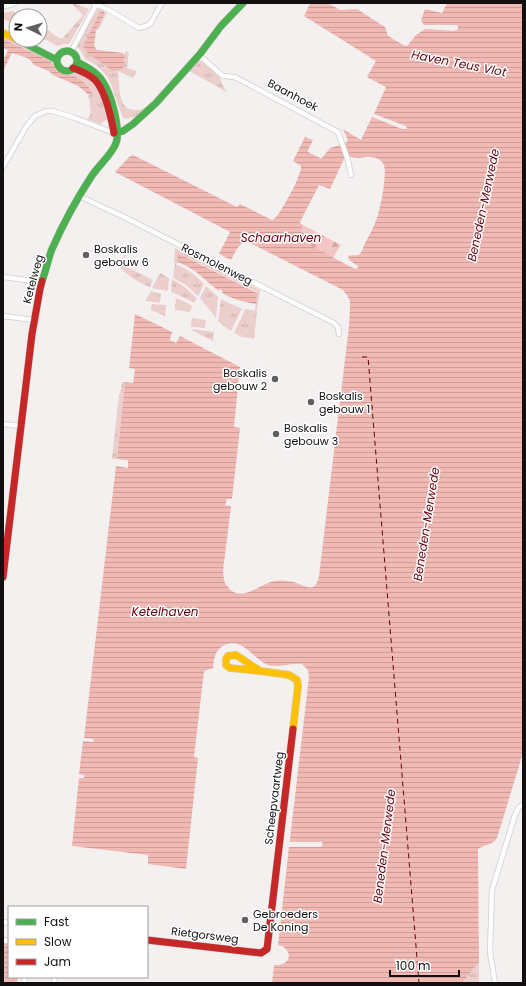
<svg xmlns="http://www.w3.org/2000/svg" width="526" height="986" font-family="Poppins,sans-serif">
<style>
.grass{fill:url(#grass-tufts)}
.forest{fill:url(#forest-firs)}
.garden{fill:#eccfcc}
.water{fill:url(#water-rules);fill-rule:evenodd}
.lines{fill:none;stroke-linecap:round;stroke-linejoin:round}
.ferry{stroke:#64040f;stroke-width:1;stroke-dasharray:5 4;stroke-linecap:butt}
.street-casing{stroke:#d1cece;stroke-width:6}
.fast-casing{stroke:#d1cece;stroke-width:8}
.slow-casing{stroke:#d1cece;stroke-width:8}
.jam-casing{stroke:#d1cece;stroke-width:8}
.street{stroke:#fdfdfd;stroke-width:4.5}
.fast{stroke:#4caf50;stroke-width:7}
.slow{stroke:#ffc107;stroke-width:7}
.jam{stroke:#c62828;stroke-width:7}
.poi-dot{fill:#605e5e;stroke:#fff;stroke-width:1.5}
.labels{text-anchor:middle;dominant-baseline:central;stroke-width:3;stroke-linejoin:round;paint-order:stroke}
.street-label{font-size:11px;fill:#110f0f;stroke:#fff}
.poi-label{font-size:11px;fill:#110f0f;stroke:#fff;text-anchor:start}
.water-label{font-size:12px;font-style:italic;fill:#64040f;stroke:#fff}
</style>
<defs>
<pattern id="grass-tufts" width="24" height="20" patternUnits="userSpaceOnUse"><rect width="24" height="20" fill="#eccfcc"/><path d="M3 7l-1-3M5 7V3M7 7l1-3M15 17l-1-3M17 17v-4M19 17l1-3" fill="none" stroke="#c9b1ae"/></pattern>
<pattern id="forest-firs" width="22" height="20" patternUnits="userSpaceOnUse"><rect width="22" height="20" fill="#f4c6c3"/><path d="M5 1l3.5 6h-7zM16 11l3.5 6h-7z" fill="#d0a9a6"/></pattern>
<pattern id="water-rules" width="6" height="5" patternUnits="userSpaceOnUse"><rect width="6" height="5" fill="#f1b9b4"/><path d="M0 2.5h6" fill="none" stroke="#ce9e9a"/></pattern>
</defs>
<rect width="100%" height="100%" fill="#f4f0f0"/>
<path class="grass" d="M70,3H73L89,9L69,44H64L58,46L40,37V22L54,35L62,39L83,15L72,4Z
M98,9H100L107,13L98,30H96L104,15L84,47L88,54L99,61L110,70L125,55V51L129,52L127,68L137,71L133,78L118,71C119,80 119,100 125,106C127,109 130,109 134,110C138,110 142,110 145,107L147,108C140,114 132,120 123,118L110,82L105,74L97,66L85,59L81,51L77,47L96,10L97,11Z
M13,11L15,12L16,15L15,16L16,19V25L3,19V13Z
M3,34L56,62L59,68L63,71H65L74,70L78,71L95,83L109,118L100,124L87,119C94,113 88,107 90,99L88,98L89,95L92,93C87,84 80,78 70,75C61,73 56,73 53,63L3,39Z
M200,61L204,63L219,75L222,84L227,92L191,72L186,70L195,62Z
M175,248L260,290L257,310H255L257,292L179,253L177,264L174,263Z
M125,254L126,255L121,264L153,280L150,287C137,283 128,275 118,266Z
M175,264C186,268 196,275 204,284L198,296L186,285L173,278Z
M160,273L169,278L168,291L152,288Z
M172,279L182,285L197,298L194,303L181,296L171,292Z
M206,286L218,297L216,318L200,298Z
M151,291L161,294L160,303L145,301Z
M176,298L185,302L192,306L190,312L175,310Z
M221,299L229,303L242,309L231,331L224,326L218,321Z
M152,304L166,305L165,316L151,310Z
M245,309L257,311L254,339L243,337H241L242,335H241L240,336L234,333L240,320H241V319Z
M192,329L214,332L213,341L191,330Z
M122,382H125L117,459H112L119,394H120Z
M479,962V983H462Z"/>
<path class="forest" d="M303,225L341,245L333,258C328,255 322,252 316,249C306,243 297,239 303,225Z"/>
<path class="garden" d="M192,318L206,320L205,328L191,327Z"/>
<path class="water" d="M312,3H328L340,10L357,9L385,27L388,36L405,46H407L416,35L425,29L454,31L458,29V26L456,25H424L421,20L425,9L442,13L447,3H523V753L497,838C493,845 485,844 478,849L479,962L462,983H272L274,965C293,966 293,948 278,945L289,847H321L323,844L322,842H290V839L309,677L308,670L302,664C291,663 280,668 268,665C254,660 243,637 225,645C215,649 214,658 213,668L204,671L194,757L198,758L186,869L148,864V855L72,846L79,778H84V775L79,774L83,741L93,742L94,739L84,738L116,466L128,468V460H126L117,459L125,382L133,383L135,369L129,368L135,314L172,332L170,340L176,343L180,336L240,367L234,427L240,428L232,499H227L225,505L231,506C229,523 227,539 225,555C224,563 222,571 224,579C224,582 226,585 228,587C241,604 260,583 275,581C281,580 287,581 293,582C299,583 307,589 313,587C317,585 318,580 319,576L349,326L350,307V301L348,297L343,290L248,242C239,241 235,253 231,260L219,254L230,232L115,172L130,156L133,155L237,207L240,204L272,220C274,219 275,218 277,216C283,208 302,175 301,166L293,161L305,137L313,140L308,150V152L320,158H322L330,148L346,143L348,140L343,129L361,140L372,117L402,129H407L406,126L374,114L386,87L367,77L376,61L304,16L308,8L309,5ZM351,157C360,160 372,153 381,161C382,162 384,164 384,166C387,173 381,206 378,215C375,225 370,234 365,243C364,246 362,251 360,254C356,257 352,254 348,256L349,260L358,266V267L356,269L351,267L306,243C300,238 300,232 303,225L300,223V222L319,185L330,189L344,159Z
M103,11H104V15L96,30L94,46L97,50L123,53L125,55L123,68L120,70L112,71L99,61L88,54L83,46L100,12H102Z
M3,39L48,60C54,62 53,68 58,71C62,74 66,74 70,75C80,78 88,84 92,93L89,95L78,86L53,75L49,71L34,65L31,61L27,58L12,53L3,71V61L8,50L3,48Z
M178,253L257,293L256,304C243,302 232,299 222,293V290L219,289V291C203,279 197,269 177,262Z
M3,943L9,944V977H18L17,983H3Z"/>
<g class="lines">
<path class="ferry" d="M362,357H368L419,983"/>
<defs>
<path id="street" d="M93,3L107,9L139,28L146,26L150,24L162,3
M3,6L11,5L15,3
M71,52L97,3
M200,56L223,76L235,77L338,132L348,160L351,175
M3,167L26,127L35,116L46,111H53L75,118L114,133
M79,196L122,216L334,323L338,327L339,334
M3,277L42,282
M3,316L34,320
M3,424L21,426
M3,922L9,923
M3,940L9,941
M24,983L25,977
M54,983L55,977
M495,983L490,952L492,890L515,815L519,807L523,805"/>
<path id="fast" d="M18,40L57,60
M57 61a10 10 0 1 1 20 0a10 10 0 1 1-20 0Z
M114,133L123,131L133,124L156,103L200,54L221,26L243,3
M42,281C46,271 48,259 52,249C63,224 76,200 91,177C98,166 113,153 116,143C121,130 111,93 103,82C97,72 87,67 77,62"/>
<path id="slow" d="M3,33L16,39
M260,671L230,668L226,665V659L228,656L236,655L260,671L289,675L297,680L298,686L293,729"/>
<path id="jam" d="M73,68C81,71 89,74 95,80C106,92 111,117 114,133
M3,577L32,334L40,289L42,281
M147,940L261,953L267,949L293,729"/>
</defs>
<use href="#street" class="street-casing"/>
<use href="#fast" class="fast-casing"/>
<use href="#slow" class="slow-casing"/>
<use href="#jam" class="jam-casing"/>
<use href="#street" class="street"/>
<use href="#fast" class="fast"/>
<use href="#slow" class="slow"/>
<use href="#jam" class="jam"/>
</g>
<g class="poi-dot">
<circle cx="86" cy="255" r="4"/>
<circle cx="275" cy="379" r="4"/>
<circle cx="311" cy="402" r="4"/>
<circle cx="276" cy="434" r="4"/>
<circle cx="245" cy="920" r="4"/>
</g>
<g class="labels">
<g class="street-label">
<text transform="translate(293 95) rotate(28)">Baanhoek</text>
<text transform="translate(217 264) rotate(27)">Rosmolenweg</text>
<text transform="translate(33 279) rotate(-75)">Ketelweg</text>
<text transform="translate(274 798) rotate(-83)">Scheepvaartweg</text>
<text transform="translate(205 935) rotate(7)">Rietgorsweg</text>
</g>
<g class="poi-label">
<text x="94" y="249">Boskalis<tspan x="94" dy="13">gebouw 6</tspan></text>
<text x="267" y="373" text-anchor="end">Boskalis<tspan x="267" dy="13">gebouw 2</tspan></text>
<text x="319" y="396">Boskalis<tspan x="319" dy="13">gebouw 1</tspan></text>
<text x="284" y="428">Boskalis<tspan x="284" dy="13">gebouw 3</tspan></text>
<text x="253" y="914">Gebroeders<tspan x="253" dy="13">De Koning</tspan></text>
</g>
<g class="water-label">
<text transform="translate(459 63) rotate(11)">Haven Teus Vlot</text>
<text transform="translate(483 205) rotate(-78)">Beneden-Merwede</text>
<text x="281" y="237">Schaarhaven</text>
<text transform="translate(426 524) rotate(-81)">Beneden-Merwede</text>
<text x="165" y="611">Ketelhaven</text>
<text transform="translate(384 846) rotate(-83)">Beneden-Merwede</text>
</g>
</g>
<rect width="526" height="986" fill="none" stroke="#110f0f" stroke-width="8"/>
<rect x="8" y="906" width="140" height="72" fill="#ffffff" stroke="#a09f9f"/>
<rect x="16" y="919" width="20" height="6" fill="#4caf50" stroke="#a09f9f"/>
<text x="44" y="926" font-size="12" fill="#110f0f">Fast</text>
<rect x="16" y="939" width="20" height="6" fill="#ffc107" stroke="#a09f9f"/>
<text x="44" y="946" font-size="12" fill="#110f0f">Slow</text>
<rect x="16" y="959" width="20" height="6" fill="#c62828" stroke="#a09f9f"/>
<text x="44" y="966" font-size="12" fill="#110f0f">Jam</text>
<g transform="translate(28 28) rotate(275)"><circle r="19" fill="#ffffff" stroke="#a09f9f"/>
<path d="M0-3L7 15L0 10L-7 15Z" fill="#605e5e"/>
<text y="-6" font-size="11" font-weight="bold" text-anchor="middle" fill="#110f0f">N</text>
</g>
<path d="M390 970v6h69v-6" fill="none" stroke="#110f0f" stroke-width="2"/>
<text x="396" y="970" font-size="12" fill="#110f0f" stroke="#ffffff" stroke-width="3" paint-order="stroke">100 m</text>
</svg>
